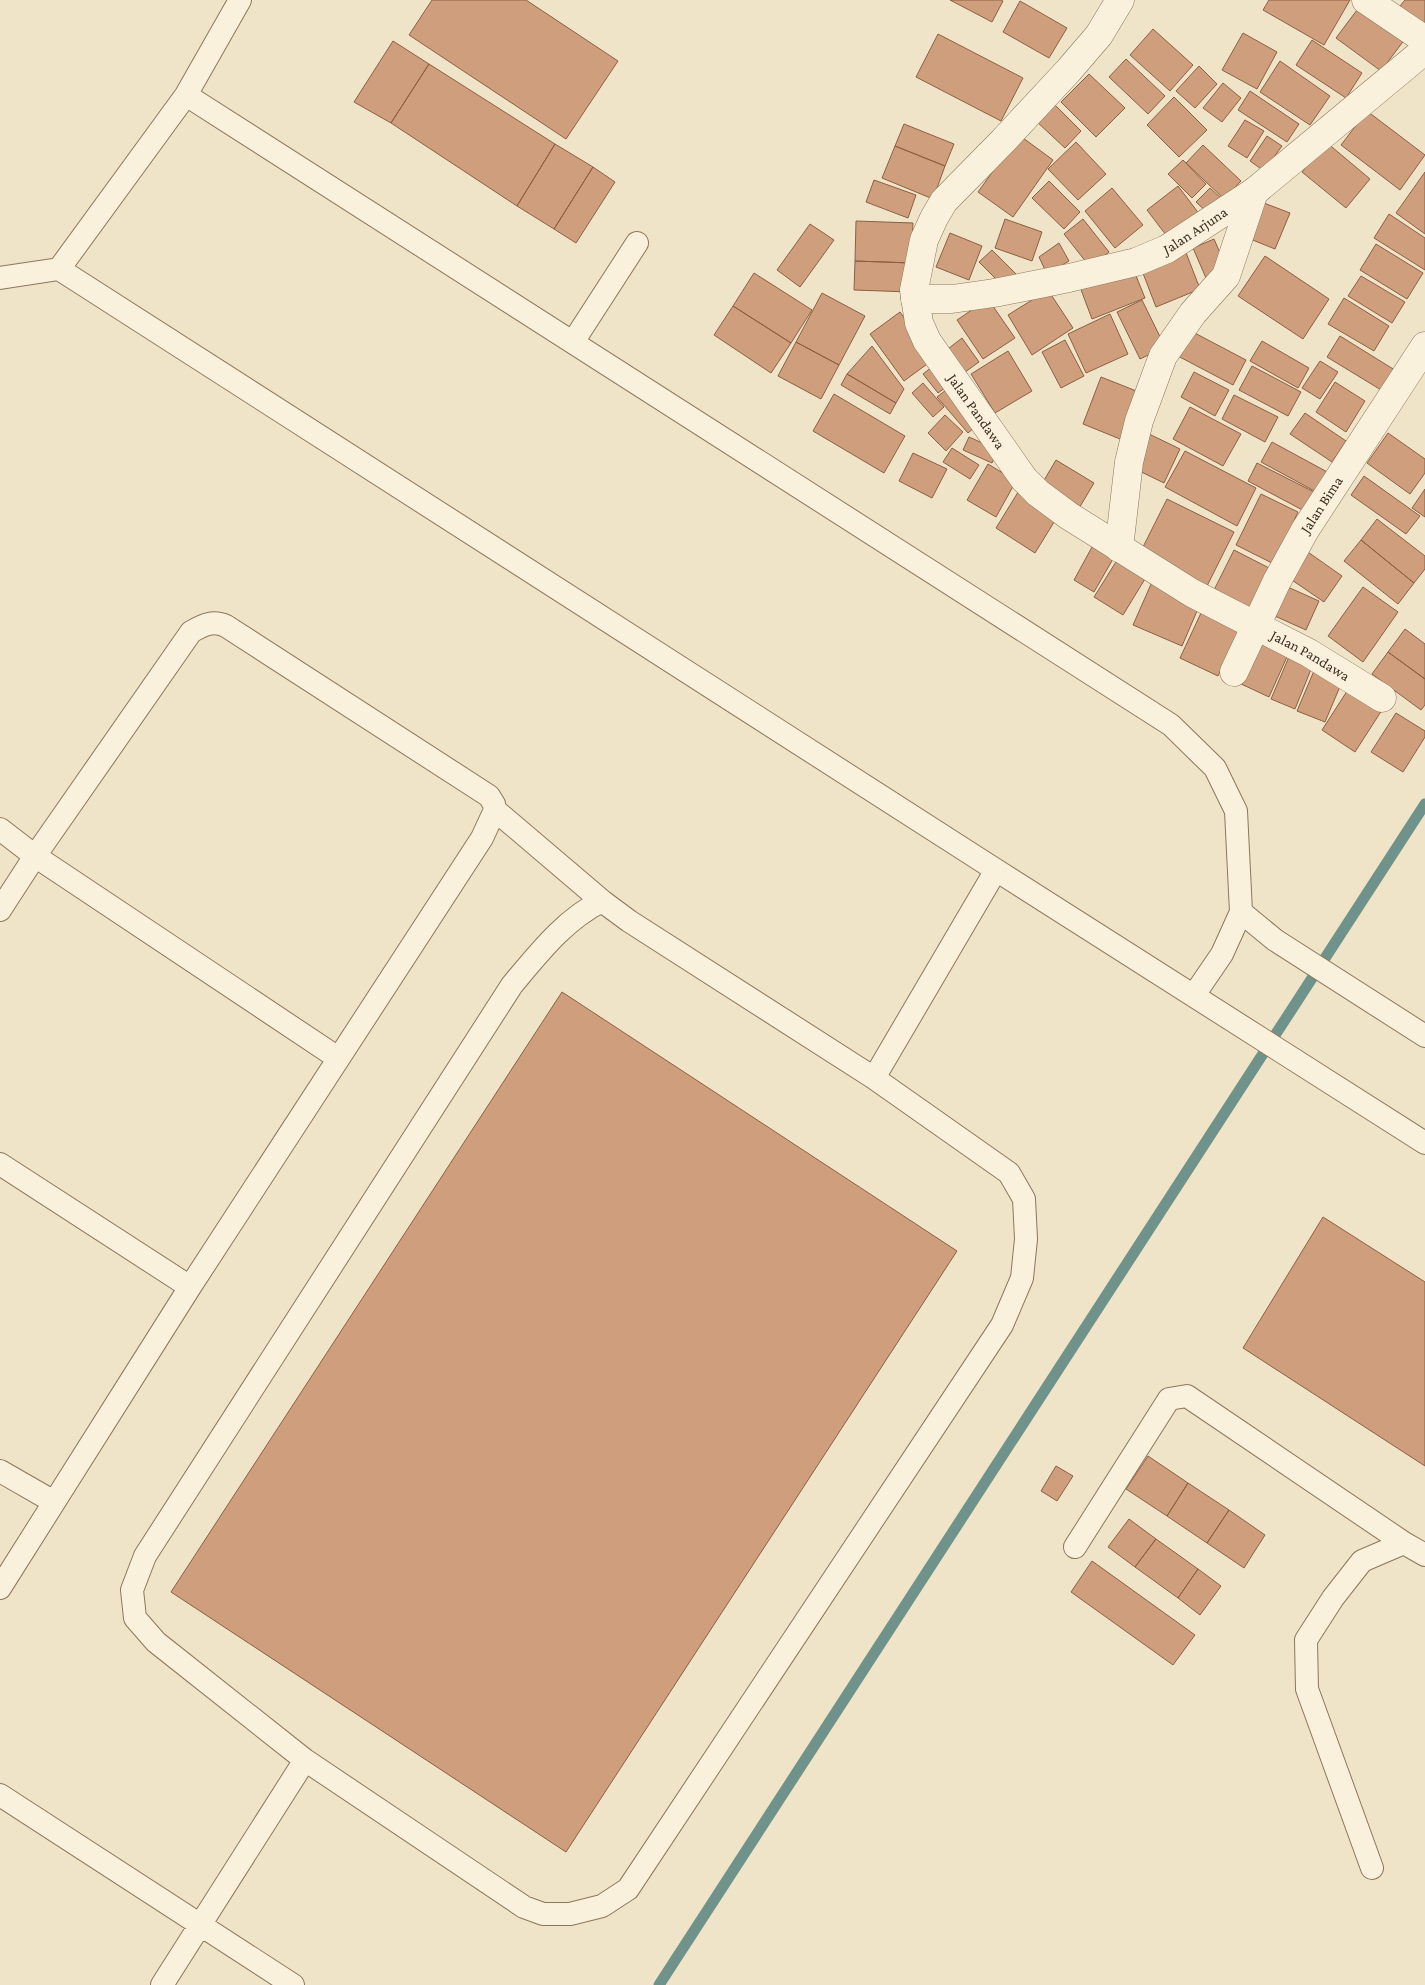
<svg xmlns="http://www.w3.org/2000/svg" width="1425" height="1985" font-family="'Crimson Pro',serif">
<style>
.lines{fill:none;stroke-linecap:round;stroke-linejoin:round}
.stream{stroke:#6f938a;stroke-width:11}
.building{fill:#cf9f7d;stroke:#8d5f41}
.service-casing{stroke:#8d765c;stroke-width:24}
.minor-casing{stroke:#8d765c;stroke-width:29}
.service{stroke:#faf1dc;stroke-width:22}
.minor{stroke:#faf1dc;stroke-width:28}
.labels{text-anchor:middle;dominant-baseline:central;stroke-width:5;stroke-linejoin:round;paint-order:stroke}
.street-label{font-size:15px;fill:#3d2e20;stroke:#f7eed8}
</style>
<rect width="100%" height="100%" fill="#f0e4c8"/>
<g class="lines">
<path class="stream" d="M659,1985L1425,804"/>
</g>
<path class="building" d="M432,0H526L618,61L566,139L409,35Z
M950,0H1001L1003,1L992,22Z
M1269,0H1350L1324,45L1263,10Z
M1405,0H1425V27L1400,6Z
M1020,1L1067,28L1049,58L1003,32Z
M1360,6L1405,39L1381,71L1336,38Z
M1153,29L1193,65L1170,91L1130,55Z
M1243,33L1277,52L1257,89L1222,70Z
M938,34L1023,78L1001,121L916,77Z
M1312,40L1362,73L1346,98L1296,65Z
M393,41L429,64L391,123L354,102Z
M1126,59L1165,96L1148,114L1109,77Z
M1280,61L1330,96L1310,125L1260,92Z
M429,64L555,144L517,206L391,123Z
M1199,66L1217,84L1195,108L1176,91Z
M1089,74L1125,108L1096,137L1061,102Z
M1223,83L1241,98L1222,122L1203,108Z
M1250,91L1299,124L1287,142L1238,110Z
M1174,97L1207,130L1179,157L1147,125Z
M1054,104L1081,131L1065,148L1036,121Z
M1367,111L1425,155L1400,190L1341,145Z
M1245,120L1264,131L1247,158L1228,146Z
M904,124L954,144L945,166L895,146Z
M1019,135L1053,160L1013,217L978,192Z
M1267,136L1282,146L1264,171L1250,161Z
M1076,142L1106,174L1078,200L1048,169Z
M1326,142L1370,179L1346,208L1302,172Z
M555,144L593,167L554,229L517,206Z
M1203,145L1241,181L1224,199L1186,163Z
M895,146L945,166L933,199L882,178Z
M1183,160L1206,184L1192,198L1168,174Z
M593,167L615,182L576,243L554,229Z
M1425,172V234L1396,213Z
M874,180L916,195L908,218L866,202Z
M1049,181L1080,212L1064,229L1032,198Z
M1178,186L1200,215L1169,239L1147,210Z
M1112,188L1143,225L1115,248L1085,211Z
M1210,188L1223,200L1209,214L1196,202Z
M1264,203L1290,213L1275,249L1250,239Z
M1389,214L1425,238V270L1374,238Z
M1005,219L1042,232L1032,261L995,248Z
M1083,219L1109,252L1090,267L1064,234Z
M856,221L913,223L911,263L855,261Z
M810,224L834,240L800,287L777,270Z
M950,233L982,246L969,280L936,267Z
M1214,239L1227,269L1206,278L1193,248Z
M1059,243L1069,261L1047,274L1039,257Z
M1376,244L1423,273L1407,299L1360,270Z
M992,250L1016,274L1003,286L979,262Z
M1185,250L1200,289L1156,307L1141,268Z
M1265,256L1329,299L1303,339L1238,296Z
M855,261L911,263L910,292L854,290Z
M1132,266L1145,298L1092,319L1080,287Z
M754,273L812,310L791,343L733,306Z
M1361,276L1405,302L1392,323L1348,296Z
M1048,290L1073,328L1032,355L1008,315Z
M822,293L865,316L839,365L796,342Z
M1344,298L1389,326L1374,351L1328,324Z
M988,299L1015,338L983,359L957,320Z
M1142,300L1165,347L1140,359L1117,312Z
M733,306L791,343L771,373L714,335Z
M900,312L934,359L904,381L870,334Z
M1110,314L1128,354L1086,373L1068,334Z
M1189,330L1246,360L1233,385L1176,355Z
M1340,336L1398,372L1386,393L1327,357Z
M962,338L979,362L961,375L944,352Z
M1065,340L1084,376L1061,388L1042,352Z
M1262,341L1309,368L1298,388L1250,361Z
M796,342L839,365L821,399L778,376Z
M872,346L904,389L896,403L847,374Z
M1008,351L1032,391L995,413L971,374Z
M1320,361L1338,372L1320,399L1302,388Z
M937,363L952,383L938,393L923,374Z
M1252,366L1301,392L1288,416L1239,390Z
M1194,372L1229,390L1215,416L1181,397Z
M847,374L896,403L890,414L841,385Z
M1101,377L1144,394L1125,441L1083,424Z
M1335,382L1365,401L1346,432L1316,412Z
M923,383L944,407L933,417L912,393Z
M951,386L981,422L968,433L937,397Z
M834,394L905,436L884,473L813,431Z
M1234,395L1278,417L1265,442L1222,419Z
M1190,407L1241,434L1223,466L1173,439Z
M1305,413L1346,441L1332,462L1290,434Z
M945,415L963,432L946,451L928,433Z
M1147,433L1180,449L1164,483L1129,466Z
M1388,433L1425,459V473L1410,494L1367,463Z
M969,437L998,450L992,463L963,450Z
M1272,442L1331,474L1320,494L1261,462Z
M952,448L979,465L970,479L943,462Z
M1185,451L1256,488L1237,526L1165,487Z
M913,453L947,469L932,498L899,481Z
M1056,460L1094,483L1078,510L1040,487Z
M1257,463L1318,494L1308,513L1248,481Z
M988,464L1016,481L996,517L967,500Z
M1364,476L1420,516L1406,534L1351,495Z
M1020,489L1059,514L1035,553L996,528Z
M1425,489V517L1412,508Z
M1261,494L1298,512L1274,564L1236,545Z
M1167,499L1234,532L1206,588L1139,555Z
M1377,519L1425,556V569L1414,583L1361,540Z
M1361,540L1414,583L1398,604L1344,561Z
M1092,547L1113,559L1094,592L1074,580Z
M1234,550L1273,570L1252,611L1213,592Z
M1305,550L1342,576L1324,602L1286,576Z
M1119,557L1148,574L1123,615L1094,597Z
M1152,582L1200,604L1182,646L1133,625Z
M1281,584L1319,601L1306,630L1268,613Z
M1363,587L1398,612L1363,662L1328,636Z
M1201,613L1239,631L1218,676L1180,658Z
M1405,629L1425,644V679L1388,652Z
M1262,634L1291,648L1269,697L1239,683Z
M1291,652L1314,662L1295,709L1271,699Z
M1388,652L1425,679V705L1421,710L1372,674Z
M1316,666L1344,677L1325,722L1297,711Z
M1349,688L1382,710L1355,752L1322,730Z
M1396,713L1425,731V737L1403,772L1371,752Z
M562,992L957,1251L566,1852L171,1592Z
M1323,1217L1425,1282V1466L1243,1348Z
M1148,1456L1188,1483L1167,1516L1126,1489Z
M1056,1466L1073,1476L1057,1501L1041,1491Z
M1188,1483L1229,1510L1207,1543L1167,1516Z
M1229,1510L1265,1535L1244,1568L1207,1543Z
M1129,1519L1156,1539L1135,1567L1108,1547Z
M1156,1539L1198,1569L1178,1598L1135,1567Z
M1092,1561L1195,1635L1173,1665L1071,1592Z
M1198,1569L1221,1586L1200,1615L1178,1598Z"/>
<g class="lines">
<defs>
<path id="service" d="M186,95L1171,725L1215,768L1236,811L1241,912L1222,954L1194,995
M59,269L186,95L240,0
M0,278L59,269L996,870L1425,1143
M573,342L637,243
M0,829L35,856L338,1058
M602,901L629,921L874,1078L1009,1173L1024,1199L1026,1239L1022,1278L1002,1325L628,1889L602,1906L570,1914H543L524,1907L305,1760L156,1642L135,1618L132,1590L145,1556L512,985C538,954 565,919 602,901Z
M0,910L35,856L191,632C203,625 213,620 226,626L489,796L494,804L495,810L602,901
M1241,912L1275,940L1425,1036
M874,1078L996,870
M0,1164L190,1287
M0,1471L54,1502
M1075,1547L1169,1399L1187,1396L1404,1543
M0,1588L190,1287L482,838L495,810
M0,1795L293,1985
M1372,1868L1307,1689L1306,1640L1333,1598L1362,1561L1404,1543L1425,1555
M162,1985L305,1760"/>
<g id="minor">
<path id="s1" d="M1120,0L1099,35L1069,70L1003,141L944,201L934,218L924,240L914,290L919,323L927,341L1024,479L1038,493L1069,516L1192,593L1309,653L1382,698"/>
<path d="M1366,0L1425,40"/>
<path id="s2" d="M915,299H952L994,293L1069,278L1136,262L1167,249L1254,192L1425,50"/>
<path d="M1119,548L1129,462L1139,421L1163,356L1193,313L1226,276L1254,192"/>
<path id="s3" d="M1234,672L1277,581L1305,530L1425,346"/>
</g>
</defs>
<use href="#service" class="service-casing"/>
<use href="#minor" class="minor-casing"/>
<use href="#service" class="service"/>
<use href="#minor" class="minor"/>
</g>
<g class="labels">
<g class="street-label">
<text stroke="none"><textPath href="#s2" startOffset="292">Jalan Arjuna</textPath></text>
<text stroke="none"><textPath href="#s1" startOffset="502">Jalan Pandawa</textPath></text>
<text stroke="none"><textPath href="#s3" startOffset="189">Jalan Bima</textPath></text>
<text stroke="none"><textPath href="#s1" startOffset="922">Jalan Pandawa</textPath></text>
</g>
</g>
</svg>
